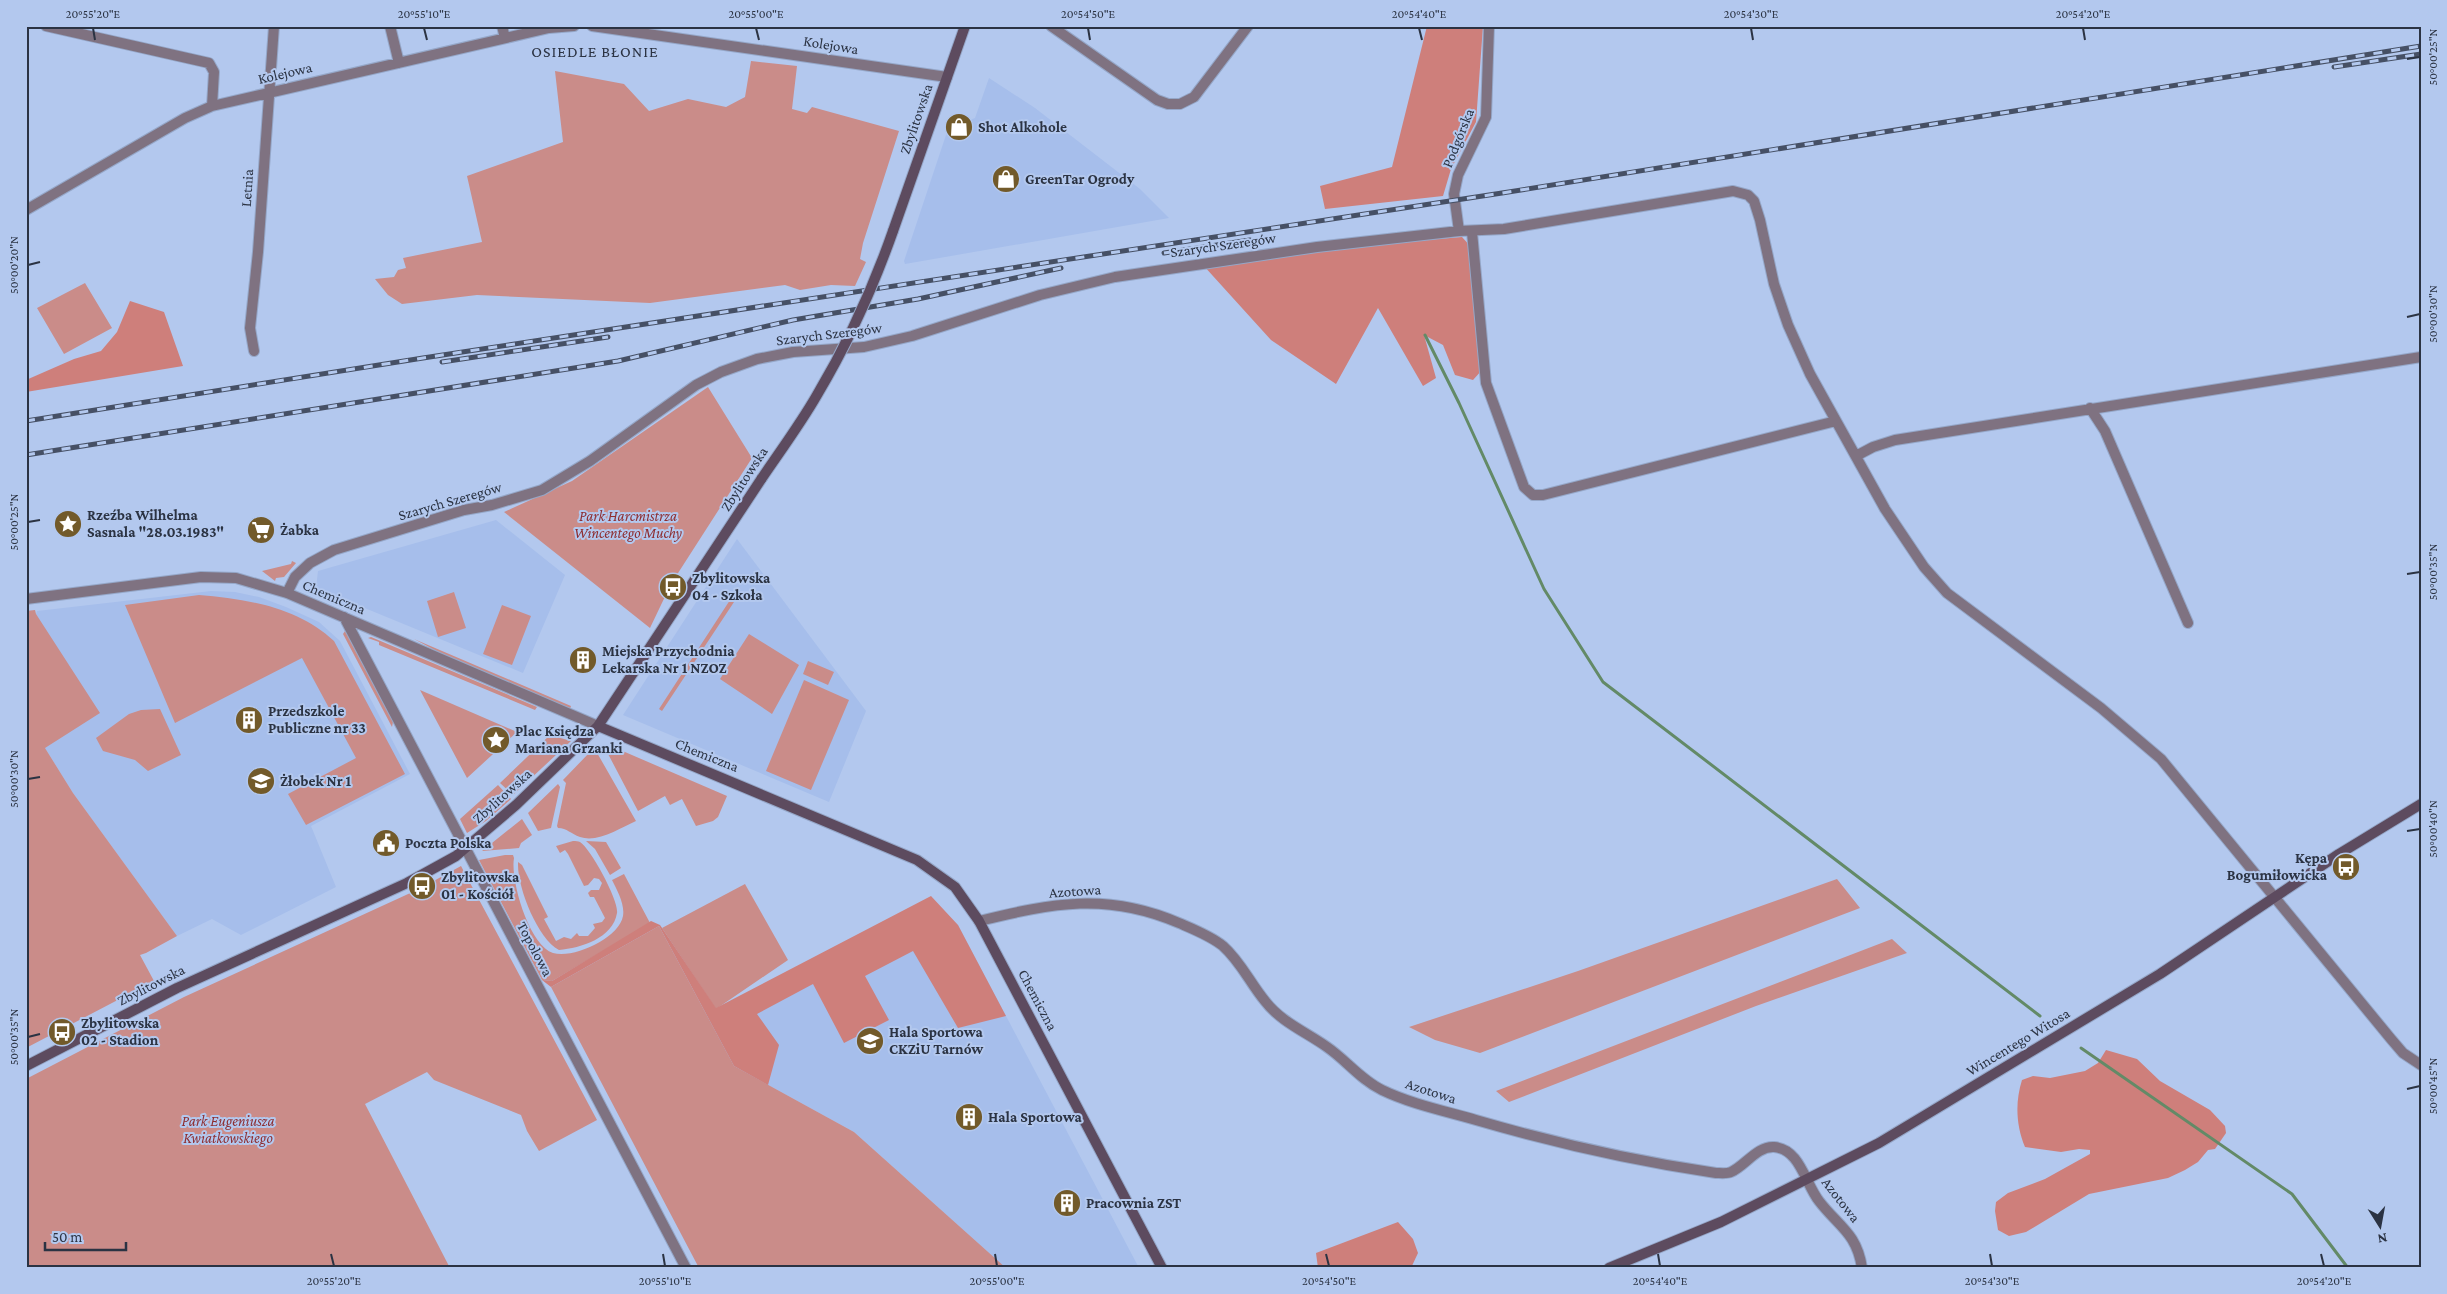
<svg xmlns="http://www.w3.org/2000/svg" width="2447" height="1294" font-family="'Crimson Pro',serif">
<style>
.built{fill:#a6beeb}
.green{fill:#ca8c89}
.forest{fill:#ce7f7b}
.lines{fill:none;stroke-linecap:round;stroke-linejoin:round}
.stream{stroke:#638a67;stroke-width:3}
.street-casing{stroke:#95a7c8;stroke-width:12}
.secondary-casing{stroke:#95a7c8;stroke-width:12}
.street{stroke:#7f7281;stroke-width:10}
.secondary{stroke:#5d4b5f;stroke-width:10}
.rail-casing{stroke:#465065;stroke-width:5}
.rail{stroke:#b3c8ee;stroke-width:3;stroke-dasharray:9;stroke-linecap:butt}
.secondary-bridge-casing{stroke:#95a7c8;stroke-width:12;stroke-linecap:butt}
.secondary-bridge{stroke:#5d4b5f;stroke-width:10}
.ticks{fill:none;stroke:#2b3343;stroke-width:2}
.labels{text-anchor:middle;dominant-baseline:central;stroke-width:4;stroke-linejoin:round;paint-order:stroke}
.street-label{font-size:15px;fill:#2b3343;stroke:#b3c8ee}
.poi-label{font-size:15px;font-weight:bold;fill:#2b3343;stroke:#b3c8ee;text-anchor:start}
.park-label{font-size:15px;font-style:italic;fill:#8e2e31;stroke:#b3c8ee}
.neighbourhood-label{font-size:16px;letter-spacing:1px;fill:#2b3343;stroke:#b3c8ee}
.neatline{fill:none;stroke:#2b3343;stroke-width:2}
.ticks-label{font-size:12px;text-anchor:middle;fill:#2b3343}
</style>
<rect width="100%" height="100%" fill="#b3c8ee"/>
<path class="built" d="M989,78L1035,108L1140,189L1169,218L905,264L904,261L952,117L965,122L975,118Z
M496,520L565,575L523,673L316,588L318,571Z
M737,539L866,711L829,802L623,715Z
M211,591L235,592L259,597L286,607L319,622L340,641L410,774L311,826L336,887L241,935L212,919L177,936L73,793L45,748L36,614L37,611Z
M958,925L1006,1016L1139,1268H1006L854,1132L734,1066L706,1014Z"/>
<path class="green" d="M751,61L797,66L792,109L807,113L812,107L899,131L863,243L860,259L866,262L855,286L831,285L800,290L785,285L650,303L477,295L402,304L388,295L375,279L394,277L398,270L406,268L403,258L482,242L467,176L563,142L555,71L624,84L649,111L688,99L726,107L745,97Z
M85,283L112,328L64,354L37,308Z
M708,387L752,458L671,584L650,628L504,512L572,481Z
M292,561L296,563L284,577L276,578L275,581L262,571L291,564Z
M454,592L466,628L438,637L427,601Z
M199,595C247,599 298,607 334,641L405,774L306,825L288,794L356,758L302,658L175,723L125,605Z
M730,600L734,602L662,711L659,709Z
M502,605L531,616L512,665L483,654Z
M35,610L36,614L100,713L45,748L73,793L177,936L146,953L140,955L154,981L26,1048V611Z
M345,631L393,722L392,727L343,634Z
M749,634L799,665L772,714L720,679Z
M371,637L537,707L535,710L379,645V642L368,638Z
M414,639L571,706L570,709L446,656Z
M808,661L834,672L828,685L803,674Z
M804,680L849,700L811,790L766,771Z
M420,690L517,732L467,778Z
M160,709L181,755L148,771L135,760L103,751L96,738L129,714L141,710Z
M550,735L571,741L513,795L500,783Z
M618,749L727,796L718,817L713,821L696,826L682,799L670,805L665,796L638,811L606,750Z
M596,751L636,821C620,828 598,843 580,837C571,834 567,828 558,828L557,826L566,783L563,780L590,752Z
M558,784L560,787L551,828L538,831L528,813Z
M498,785L511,799L486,821L467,833L460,819Z
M522,819L532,835L521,843L519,848L482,851Z
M573,841C576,841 578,841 580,842C591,849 619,901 617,913C613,938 581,948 559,950C538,939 518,889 518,865V862L522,865L548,917L544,919L556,941L564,937L571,939L577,933L579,936H588L595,928L593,924L602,922L605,918L594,897H590L588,893L591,890H599L602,883L599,879L594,878L588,885L584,886L568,854L565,850L560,853L556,846Z
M586,841L606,842L621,868L610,875L595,849Z
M505,855H513L514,858C510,880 529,945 553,953C574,959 619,938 623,916C625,904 617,890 612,880L624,874L650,923L552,981L542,980L479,860Z
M461,866L597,1120L539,1151L527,1131L521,1115L434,1080L427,1072L365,1104L450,1268H29L26,1263V1079L184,997L419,889Z
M1837,879L1860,908L1480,1053L1435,1040L1409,1027L1578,971Z
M745,884L788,960L716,1009L662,928Z
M659,926L734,1066L854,1132L1006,1268H699L551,987Z
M1892,939L1907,953L1756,1006L1509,1102L1496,1091Z"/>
<path class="forest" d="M1427,26H1483L1476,122L1451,169L1443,196L1325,209L1320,186L1392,167Z
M1462,237L1471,247L1482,370L1473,380L1455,375L1443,345L1424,335L1436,378L1423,386L1378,308L1336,384L1271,340L1203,265L1327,248Z
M130,301L164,312L183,366L26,392V380L74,359L101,351L117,332Z
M931,896L958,925L1006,1016L958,1028L913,951L865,976L889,1020L844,1043L813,984L757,1014L779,1045L768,1085L734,1066L659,926L551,987L542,980L552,981L651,921L660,925L716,1008Z
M2106,1050L2137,1059L2160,1081L2210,1110L2225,1126L2226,1133L2215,1149L2208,1150L2198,1162L2185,1170L2168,1178L2089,1194L2026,1232L2009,1236L1998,1230L1995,1211L1996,1202L2008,1193L2045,1179L2090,1154V1150L2079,1149L2061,1152L2025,1147C2016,1126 2015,1102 2022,1080L2033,1076L2050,1078L2085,1071L2098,1063Z
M1398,1222L1413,1239L1418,1253L1411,1268H1318L1316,1253Z"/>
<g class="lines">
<path class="stream" d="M1425,335L1459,403L1544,589L1603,682L2040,1016
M2081,1048L2292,1194L2348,1268"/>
<defs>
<path id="street" d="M46,26L209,63L214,72L212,106
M390,26L399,63
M502,26L505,38
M592,26L947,77
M1051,26L1157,100L1168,104H1180L1194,97L1248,26
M26,210L185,118L212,106L549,28L574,26
M1459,231L1454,194L1458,175L1486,117L1489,26
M1472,232L1486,383L1524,487L1533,495H1543L1836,421
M254,351L250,328L258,252L274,26
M2090,408L2105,431L2188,623
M1856,456L1873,447L1895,440L2421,357
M287,593L295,577L310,563L334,550L464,510L492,505L542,490L590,461L696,385L721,372L757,359L793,352L864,347L912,336L1040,295L1115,277L1317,247L1459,231L1504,229L1733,191L1748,195L1754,201L1760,220L1774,284L1788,325L1810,374L1885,509L1924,567L1947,593L2101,708L2161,759L2391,1039L2403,1053L2421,1065
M26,599L201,577L236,578L287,593L598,726
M344,617L686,1268
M979,921C1053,903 1107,892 1179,923C1193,929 1211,936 1223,946C1241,962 1250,983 1265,1001C1281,1022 1306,1032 1327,1047C1346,1060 1361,1080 1382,1090C1411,1104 1445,1111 1476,1120C1555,1143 1634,1161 1716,1173C1720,1173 1727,1174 1731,1172C1745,1166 1757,1146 1774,1147C1800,1149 1805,1183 1819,1201C1838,1226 1857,1233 1862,1268"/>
<path id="secondary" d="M893,231L965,26
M598,726L917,860L955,887L979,921L1162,1268
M26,1066L177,988L407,883L456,856L516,805L598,726L762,478
M1609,1268L1721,1222L1879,1143L2160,974L2339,854L2421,804"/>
</defs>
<use href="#street" class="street-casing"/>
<use href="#secondary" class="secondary-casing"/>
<use href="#street" class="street"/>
<use href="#secondary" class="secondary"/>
<defs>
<path id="rail" d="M2334,67L2421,54
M1164,253L1250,240
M442,362L608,337
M26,421L423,358L1502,193L2421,46
M26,455L618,361L793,320L918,299L1061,268"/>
</defs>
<use href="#rail" class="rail-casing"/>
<use href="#rail" class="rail"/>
<defs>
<path id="secondary-bridge" d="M762,478C781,450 801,423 817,395C848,343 873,288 893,231"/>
</defs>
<use href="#secondary-bridge" class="secondary-bridge-casing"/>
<use href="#secondary-bridge" class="secondary-bridge"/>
</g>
<path class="ticks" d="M93,28L95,40M424,28L427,40M756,28L759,40M1088,28L1090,40M1419,28L1422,40M1751,28L1753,40M2083,28L2085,40M2407,59L2420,57M28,265L40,262M2407,317L2420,314M28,522L40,520M2407,574L2420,572M28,779L40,777M2407,831L2420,829M28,1037L40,1034M2407,1089L2420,1086M331,1254L334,1266M663,1254L665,1266M995,1254L997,1266M1326,1254L1329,1266M1658,1254L1660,1266M1990,1254L1992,1266M2321,1254L2324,1266"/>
<defs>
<symbol id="shop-disc" viewBox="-11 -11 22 22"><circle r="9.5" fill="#725a2a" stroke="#b3c8ee"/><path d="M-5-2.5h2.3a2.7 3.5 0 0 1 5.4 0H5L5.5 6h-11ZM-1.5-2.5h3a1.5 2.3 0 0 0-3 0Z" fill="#fff"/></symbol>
<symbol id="sight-disc" viewBox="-11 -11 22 22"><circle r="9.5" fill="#725a2a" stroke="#b3c8ee"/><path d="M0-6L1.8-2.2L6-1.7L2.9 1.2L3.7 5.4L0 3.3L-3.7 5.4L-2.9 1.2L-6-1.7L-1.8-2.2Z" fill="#fff"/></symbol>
<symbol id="supermarket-disc" viewBox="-11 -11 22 22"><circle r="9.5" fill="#725a2a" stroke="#b3c8ee"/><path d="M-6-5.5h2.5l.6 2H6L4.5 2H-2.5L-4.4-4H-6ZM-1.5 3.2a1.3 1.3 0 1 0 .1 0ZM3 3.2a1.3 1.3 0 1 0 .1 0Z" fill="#fff"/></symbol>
<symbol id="bus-disc" viewBox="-11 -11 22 22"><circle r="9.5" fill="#725a2a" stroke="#b3c8ee"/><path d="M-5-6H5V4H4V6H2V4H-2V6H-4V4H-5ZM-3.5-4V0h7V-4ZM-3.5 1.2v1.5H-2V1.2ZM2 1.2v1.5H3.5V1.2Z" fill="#fff"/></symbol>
<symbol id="building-disc" viewBox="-11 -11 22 22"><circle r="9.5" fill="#725a2a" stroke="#b3c8ee"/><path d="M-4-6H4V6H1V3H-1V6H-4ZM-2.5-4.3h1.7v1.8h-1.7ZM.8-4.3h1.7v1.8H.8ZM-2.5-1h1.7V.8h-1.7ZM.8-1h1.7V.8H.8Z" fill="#fff"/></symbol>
<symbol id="school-disc" viewBox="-11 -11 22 22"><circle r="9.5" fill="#725a2a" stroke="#b3c8ee"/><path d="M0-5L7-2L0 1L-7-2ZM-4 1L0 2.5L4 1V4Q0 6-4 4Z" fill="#fff"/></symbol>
<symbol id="civic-disc" viewBox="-11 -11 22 22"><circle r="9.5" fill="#725a2a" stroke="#b3c8ee"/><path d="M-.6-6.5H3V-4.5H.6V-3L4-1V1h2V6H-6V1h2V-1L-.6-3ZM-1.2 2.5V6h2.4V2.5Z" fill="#fff"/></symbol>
</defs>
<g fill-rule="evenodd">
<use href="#shop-disc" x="943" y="111" width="32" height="32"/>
<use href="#shop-disc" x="990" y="163" width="32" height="32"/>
<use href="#sight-disc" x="52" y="508" width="32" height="32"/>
<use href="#supermarket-disc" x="245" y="514" width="32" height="32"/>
<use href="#bus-disc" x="657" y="571" width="32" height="32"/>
<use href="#building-disc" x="567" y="644" width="32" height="32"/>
<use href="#building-disc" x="233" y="704" width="32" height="32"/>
<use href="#sight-disc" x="480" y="724" width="32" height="32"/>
<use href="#school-disc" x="245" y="765" width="32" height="32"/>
<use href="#civic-disc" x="370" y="827" width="32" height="32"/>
<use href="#bus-disc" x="2330" y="851" width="32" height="32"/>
<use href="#bus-disc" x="406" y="870" width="32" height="32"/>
<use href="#bus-disc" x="46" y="1016" width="32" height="32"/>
<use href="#school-disc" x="854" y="1025" width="32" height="32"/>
<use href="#building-disc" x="953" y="1101" width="32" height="32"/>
<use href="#building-disc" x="1051" y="1187" width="32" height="32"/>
</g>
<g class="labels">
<g class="street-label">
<text transform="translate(831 45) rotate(9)">Kolejowa</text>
<text transform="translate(285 73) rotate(-13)">Kolejowa</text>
<text transform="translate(916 119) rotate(-71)">Zbylitowska</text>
<text transform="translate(1458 138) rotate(-68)">Podgórska</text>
<text transform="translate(247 188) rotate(-86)">Letnia</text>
<text transform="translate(1223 245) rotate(-8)">Szarych Szeregów</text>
<text transform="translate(829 334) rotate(-7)">Szarych Szeregów</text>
<text transform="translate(744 479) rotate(-57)">Zbylitowska</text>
<text transform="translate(450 501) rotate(-16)">Szarych Szeregów</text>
<text transform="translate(334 597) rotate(23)">Chemiczna</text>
<text transform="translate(707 755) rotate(22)">Chemiczna</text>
<text transform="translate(502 796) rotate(-42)">Zbylitowska</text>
<text transform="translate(1075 891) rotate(-4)">Azotowa</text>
<text transform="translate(535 949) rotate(62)">Topolowa</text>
<text transform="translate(151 985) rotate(-27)">Zbylitowska</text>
<text transform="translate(1038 1000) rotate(62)">Chemiczna</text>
<text transform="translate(2018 1042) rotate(-31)">Wincentego Witosa</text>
<text transform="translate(1431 1091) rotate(18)">Azotowa</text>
<text transform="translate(1841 1200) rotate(52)">Azotowa</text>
</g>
<g class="poi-label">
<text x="978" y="127">Shot Alkohole</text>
<text x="1025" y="179">GreenTar Ogrody</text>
<text x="87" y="515">Rzeźba Wilhelma<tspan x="87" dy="17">Sasnala "28.03.1983"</tspan></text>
<text x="280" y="530">Żabka</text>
<text x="692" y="578">Zbylitowska<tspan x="692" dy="17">04 - Szkoła</tspan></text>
<text x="602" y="651">Miejska Przychodnia<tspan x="602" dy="17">Lekarska Nr 1 NZOZ</tspan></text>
<text x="268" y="711">Przedszkole<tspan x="268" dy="17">Publiczne nr 33</tspan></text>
<text x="515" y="731">Plac Księdza<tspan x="515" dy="17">Mariana Grzanki</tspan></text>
<text x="280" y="781">Żłobek Nr 1</text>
<text x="405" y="843">Poczta Polska</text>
<text x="2327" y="858" text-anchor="end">Kępa<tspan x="2327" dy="17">Bogumiłowicka</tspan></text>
<text x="441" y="877">Zbylitowska<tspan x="441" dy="17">01 - Kościół</tspan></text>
<text x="81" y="1023">Zbylitowska<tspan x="81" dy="17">02 - Stadion</tspan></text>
<text x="889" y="1032">Hala Sportowa<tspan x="889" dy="17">CKZiU Tarnów</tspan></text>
<text x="988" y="1117">Hala Sportowa</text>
<text x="1086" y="1203">Pracownia ZST</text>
</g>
<g class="park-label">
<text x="628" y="516">Park Harcmistrza<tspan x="628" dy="17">Wincentego Muchy</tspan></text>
<text x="228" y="1121">Park Eugeniusza<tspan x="228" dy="17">Kwiatkowskiego</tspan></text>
</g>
<g class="neighbourhood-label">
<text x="595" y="51">OSIEDLE BŁONIE</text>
</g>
</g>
<rect width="2447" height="1294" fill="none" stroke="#b3c8ee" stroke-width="55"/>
<g transform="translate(2380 1226) rotate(169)" stroke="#b3c8ee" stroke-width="4" paint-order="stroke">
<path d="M0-4L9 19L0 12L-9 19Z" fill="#2b3343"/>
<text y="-8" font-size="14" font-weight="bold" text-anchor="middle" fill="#2b3343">N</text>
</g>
<path d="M45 1242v8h81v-8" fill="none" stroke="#2b3343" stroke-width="2.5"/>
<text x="52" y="1242" font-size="15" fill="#2b3343" stroke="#b3c8ee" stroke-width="4" paint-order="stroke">50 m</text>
<rect x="28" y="28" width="2392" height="1238" class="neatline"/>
<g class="ticks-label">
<text x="93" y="18">20°55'20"E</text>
<text x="424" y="18">20°55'10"E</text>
<text x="756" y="18">20°55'00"E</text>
<text x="1088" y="18">20°54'50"E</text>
<text x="1419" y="18">20°54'40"E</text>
<text x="1751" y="18">20°54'30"E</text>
<text x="2083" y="18">20°54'20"E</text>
<text transform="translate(2433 57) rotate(-90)" y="4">50°00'25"N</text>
<text transform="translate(14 265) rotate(-90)" y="4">50°00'20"N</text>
<text transform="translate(2433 314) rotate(-90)" y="4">50°00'30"N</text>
<text transform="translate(14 522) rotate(-90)" y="4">50°00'25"N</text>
<text transform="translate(2433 572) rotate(-90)" y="4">50°00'35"N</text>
<text transform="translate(14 779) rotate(-90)" y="4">50°00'30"N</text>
<text transform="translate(2433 829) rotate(-90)" y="4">50°00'40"N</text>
<text transform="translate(14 1037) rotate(-90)" y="4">50°00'35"N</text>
<text transform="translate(2433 1086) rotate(-90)" y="4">50°00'45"N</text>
<text x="334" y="1285">20°55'20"E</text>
<text x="665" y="1285">20°55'10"E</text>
<text x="997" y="1285">20°55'00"E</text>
<text x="1329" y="1285">20°54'50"E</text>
<text x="1660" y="1285">20°54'40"E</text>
<text x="1992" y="1285">20°54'30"E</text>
<text x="2324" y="1285">20°54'20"E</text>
</g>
</svg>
